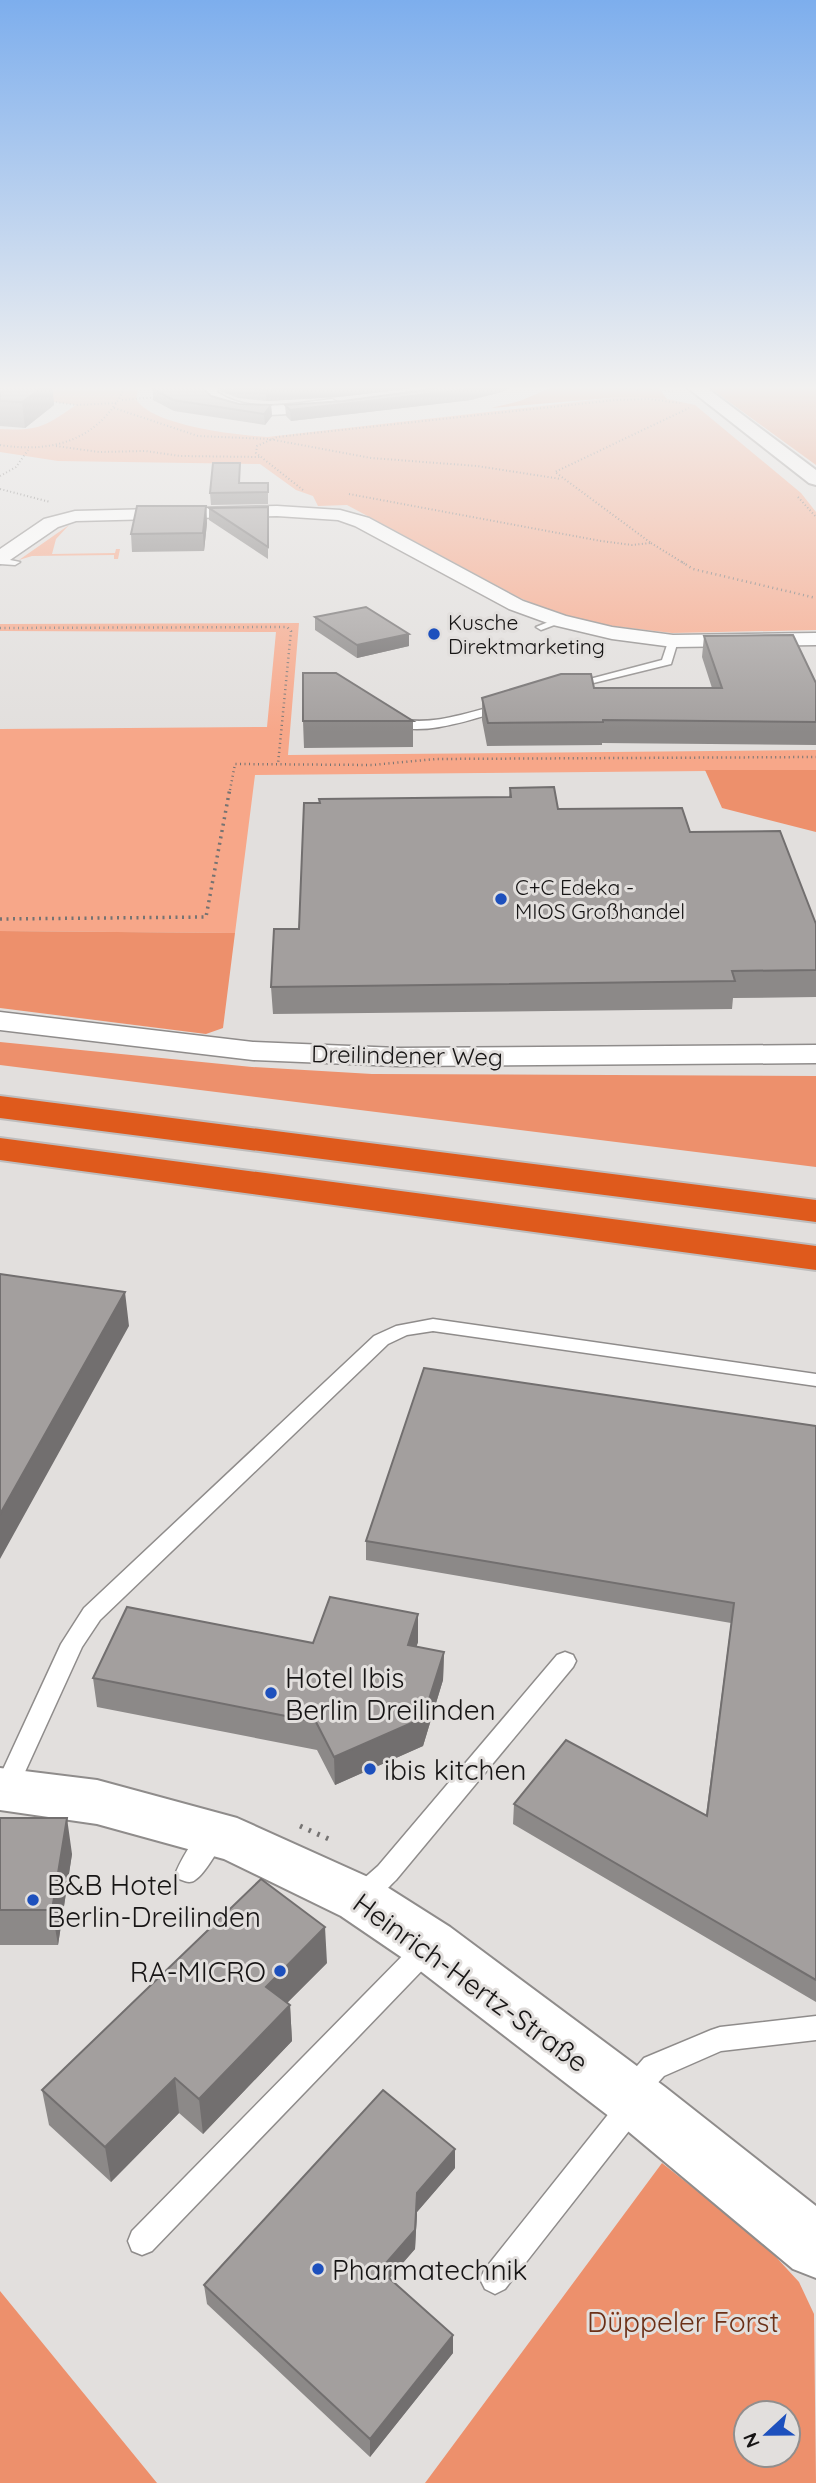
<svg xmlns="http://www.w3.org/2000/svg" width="816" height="2483" font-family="Quicksand,sans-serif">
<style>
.green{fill:#f7a789}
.forest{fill:#ed906c;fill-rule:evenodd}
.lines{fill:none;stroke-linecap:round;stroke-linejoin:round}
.service-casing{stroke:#8f8c8b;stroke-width:3}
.minor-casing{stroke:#8f8c8b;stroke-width:3}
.tertiary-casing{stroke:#8f8c8b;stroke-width:4}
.motorway-casing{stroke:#bebdbd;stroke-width:4}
.path-far3{stroke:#757372;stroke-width:2;stroke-dasharray:1 2.5;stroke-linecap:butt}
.path-far2{stroke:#757372;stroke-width:2.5;stroke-dasharray:1 3.5;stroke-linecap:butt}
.path-far1{stroke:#757372;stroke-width:3.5;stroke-dasharray:2 4.5;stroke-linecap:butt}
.path{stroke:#757372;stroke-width:5;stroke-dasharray:2.5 7;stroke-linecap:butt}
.service{fill:#fff;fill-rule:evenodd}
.minor{fill:#fff;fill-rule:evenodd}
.tertiary{fill:#fff;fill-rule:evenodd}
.motorway{fill:#df5a1c;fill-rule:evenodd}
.wall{fill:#8c8988}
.shaded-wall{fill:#726f6f}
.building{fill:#a39f9e;stroke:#726f6f;stroke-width:2}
.poi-dot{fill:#1d50bd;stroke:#e2dfdd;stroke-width:2.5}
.labels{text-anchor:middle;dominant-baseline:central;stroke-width:6;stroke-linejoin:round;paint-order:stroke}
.far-poi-label{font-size:21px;fill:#171515;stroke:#e2dfdd;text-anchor:start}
.street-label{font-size:24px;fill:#171515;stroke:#e2dfdd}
.near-poi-label{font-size:28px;fill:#171515;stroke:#e2dfdd;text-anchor:start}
.near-street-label{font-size:28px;fill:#171515;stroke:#e2dfdd}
.near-park-label{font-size:28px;fill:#6b3017;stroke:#e2dfdd}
</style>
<rect width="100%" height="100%" fill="#e2dfdd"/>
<path class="green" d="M48,385H139L136,399C152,426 237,435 267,437L621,397L667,399L695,405L801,493L816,512V630L672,633L604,625L560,615L520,598L347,505L318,506L313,496L296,490L260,464L58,461L0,452V429C39,431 44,427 76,405L21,397Z
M69,525L56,539L52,554L115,553L116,549H120L118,559H114V555L32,556L19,560Z
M299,623L288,755L816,750V770L255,775L235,933L0,931V729L267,727L276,632L0,631V624Z"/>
<path class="forest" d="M557,385H656L667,399L621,397L491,408L520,401Z
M706,385H816V465Z
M705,770H816V832L722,808Z
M0,931L235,933L223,1028L206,1034L0,1008Z
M0,1042L252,1067L372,1074L816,1076V1167L0,1065Z
M662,2163L764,2244L799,2282L814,2314L816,2483H425ZM746,2413H788V2455H746Z
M0,2291L157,2483H0Z"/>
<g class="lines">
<defs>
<path id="service" d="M0,558L20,562L15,565L0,564Z
M556,619L565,621L541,630L536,627Z
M669,639L678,641L671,664L569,689L563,686L662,660Z
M502,704L508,707L506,709C477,718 411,742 385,720L391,717C429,728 465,713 502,704Z
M433,1319L816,1374V1386L433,1331L407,1335L388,1344L100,1620L82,1647L14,1796L6,1799L0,1797V1776L61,1644L84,1608L374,1336L396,1326Z
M565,1652L573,1655L576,1661L573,1667L396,1880C383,1892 371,1910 353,1904L349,1896L353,1888L378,1866L557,1655Z
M215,1823L224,1826L227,1833C222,1844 205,1874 195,1880C190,1884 185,1881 179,1879L176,1872C183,1856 198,1829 215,1823Z
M427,1937L436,1940L440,1948L436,1956L152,2251L142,2255L132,2251L128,2241L132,2231L418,1940Z
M816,2016V2040L721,2051L664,2076L644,2098L647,2104L643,2113L505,2289L495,2294L485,2289L480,2279L485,2269L622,2097L619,2091L623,2082L644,2058L711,2030L720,2027Z"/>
<path id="minor" d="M202,385H218L217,392C250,415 295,403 332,399L340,404L332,409C295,413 228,426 201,394Z
M277,506L340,510L369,518L523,601L566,616L612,627L673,635L816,633V645L673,647L612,639L553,625L509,609L355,526L338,520L277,516L76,521L58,527L7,562L0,564V549L44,519L75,511Z
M0,1012L253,1042L398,1048L816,1045V1063L398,1066L253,1060L0,1030Z"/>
<path id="tertiary" d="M684,385H703L816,470V485L809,483Z
M0,1768L97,1780L237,1818L379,1882L450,1927L665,2087L816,2206V2278L793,2269L623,2127L410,1963L341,1916L224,1859L97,1824L0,1810Z"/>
<path id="motorway" d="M0,1096L816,1200V1222L0,1118Z
M0,1138L816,1246V1270L0,1160Z"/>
</defs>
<use href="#service" class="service-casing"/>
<use href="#minor" class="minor-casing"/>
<use href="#tertiary" class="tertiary-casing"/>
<use href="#motorway" class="motorway-casing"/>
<path class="path-far3" d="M546,385L673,391
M122,400L159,397
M49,401L76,405L117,403
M114,408L198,436L269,439L371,458L477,466L561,479
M0,445C56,454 102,438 126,385
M56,446L99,452L145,451L180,456L260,457
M0,476L16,467L28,450
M0,489L50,502
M303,490L256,453L257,446L277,437L616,400L649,399L680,403
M349,494L601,541L632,545L651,543L555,472L689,408
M798,497L816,517
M651,543L685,564"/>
<path class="path-far2" d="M682,562L693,569L816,598
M0,628L287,627L291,631L278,764
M230,790L235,764L372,765L436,759L816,757"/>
<path class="path-far1" d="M0,919L206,917L230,788"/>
<path class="path" d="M300,1826L333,1841"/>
<use href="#service" class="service"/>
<use href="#minor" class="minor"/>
<use href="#tertiary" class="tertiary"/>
<use href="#motorway" class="motorway"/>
</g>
<path class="wall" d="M0,385H52L54,405L25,428L0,426Z
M156,385H200V386L211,396L239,404L271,405L272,416L265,425L174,411L153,400V389Z
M219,385H439L339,397L266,401L238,398L220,391Z
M418,391L501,392L471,400L291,421L286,416L285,405L343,401Z
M240,463V483H268V504L211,505L210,493Z
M206,506L207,523L204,551L132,552L131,534Z
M268,507V559L209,520V508Z
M315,617L409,646L357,658L315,630Z
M704,636L816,683V745L602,743V745L487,746L482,720V698L594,688H712L702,657Z
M303,721H413V747L304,748Z
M510,788L558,809L690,832L816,924V997L733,998L732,1009L273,1014L271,987L299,929L509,797Z
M816,1426V2002L513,1824L514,1804L706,1815L731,1623L366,1560V1541Z
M418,1614V1642L416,1647L444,1652L443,1680L423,1746L335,1785L317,1750L97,1707L93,1678L313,1643Z
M0,1818L72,1854L58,1945H0Z
M327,1963L287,2003L290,2005L292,2041L203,2134L179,2113L111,2182L49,2125L42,2090Z
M455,2168L417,2212L415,2249L389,2279L453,2353L370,2457L207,2304L204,2285Z"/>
<path class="shaded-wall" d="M46,385H52L54,405L25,428L22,402Z
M350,385H439L339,397L266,401V390Z
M488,385H518L501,392L471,400L291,421L290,410Z
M271,405L272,416L265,425L264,414Z
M206,506L207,523L204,551L203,533Z
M409,634V646L357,658V645Z
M125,1292L129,1326L0,1559V1514Z
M418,1614V1642L408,1673V1645Z
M444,1652L443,1680L423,1746L335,1785L334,1757Z
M67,1818L72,1854L58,1945L52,1910Z
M325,1927L327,1963L268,2022L266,1987Z
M290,2005L292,2041L203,2134L199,2099Z
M175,2078L179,2113L111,2182L105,2147Z
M455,2149V2168L417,2212L415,2249L380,2289V2270L417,2193Z
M453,2335V2353L370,2457V2439Z"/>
<path class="building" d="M2,385H46L22,402L0,401V386Z
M156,385H199L211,396L239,404L271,405L264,414L173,400L153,389Z
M230,385H350L266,390L237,388Z
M448,385H488L472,389L290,410L285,405L343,401L418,391Z
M213,463H240L239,483H268V492L210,493Z
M137,506H206L203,533L131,534Z
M268,507V547L209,508Z
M366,607L409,634L357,645L315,617Z
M793,635L816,683V722L603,720V722L488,723L482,698L561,674H591L594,688H722L704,636Z
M303,673H336L413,721H303Z
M554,787L558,809L682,808L690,832L780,831L816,924V970L732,971L735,981L271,987L274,929H299L304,803H320L319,799L511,797L510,788Z
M0,1274L125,1292L0,1514Z
M424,1368L816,1426V1980L514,1804L566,1740L707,1816L734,1603L366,1541Z
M330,1597L418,1614L408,1645L444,1652L423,1718L334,1757L316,1722L93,1678L127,1607L313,1643Z
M0,1818H67L52,1910H0Z
M261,1879L325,1927L266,1987L290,2005L199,2099L175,2078L105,2147L42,2090Z
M383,2090L455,2149L417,2193L415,2230L380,2270L453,2335L370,2439L204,2285Z"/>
<linearGradient id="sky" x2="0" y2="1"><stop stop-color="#7daeed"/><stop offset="0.53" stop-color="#f2f1f0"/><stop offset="1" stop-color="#f2f1f0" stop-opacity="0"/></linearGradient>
<rect width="816" height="732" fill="url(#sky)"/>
<g class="poi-dot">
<circle cx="434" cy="634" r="7"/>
<circle cx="501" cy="899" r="7"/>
<circle cx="271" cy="1693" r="7"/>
<circle cx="370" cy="1769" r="7"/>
<circle cx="33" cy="1900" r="7"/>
<circle cx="280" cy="1971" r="7"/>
<circle cx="318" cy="2269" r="7"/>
</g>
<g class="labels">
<g class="far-poi-label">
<text x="448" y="622">Kusche<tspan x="448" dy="24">Direktmarketing</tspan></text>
<text x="515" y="887">C+C Edeka -<tspan x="515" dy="24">MIOS Großhandel</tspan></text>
</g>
<g class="street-label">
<text transform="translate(407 1055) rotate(1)">Dreilindener Weg</text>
</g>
<g class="near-poi-label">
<text x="285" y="1677">Hotel Ibis<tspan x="285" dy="32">Berlin Dreilinden</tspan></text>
<text x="384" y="1769">ibis kitchen</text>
<text x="47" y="1884">B&amp;B Hotel<tspan x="47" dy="32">Berlin-Dreilinden</tspan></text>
<text x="266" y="1971" text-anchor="end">RA-MICRO</text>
<text x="332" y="2269">Pharmatechnik</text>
</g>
<g class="near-street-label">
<text transform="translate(471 1982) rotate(36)">Heinrich-Hertz-Straße</text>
</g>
<g class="near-park-label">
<text x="683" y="2321">Düppeler Forst</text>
</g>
</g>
<g transform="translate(767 2434) rotate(248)"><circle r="33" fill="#e2dfdd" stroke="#918e8d" stroke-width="2"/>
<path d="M0-5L12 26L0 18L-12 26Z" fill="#1d50bd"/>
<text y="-10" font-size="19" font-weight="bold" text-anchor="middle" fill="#171515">N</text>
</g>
</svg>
